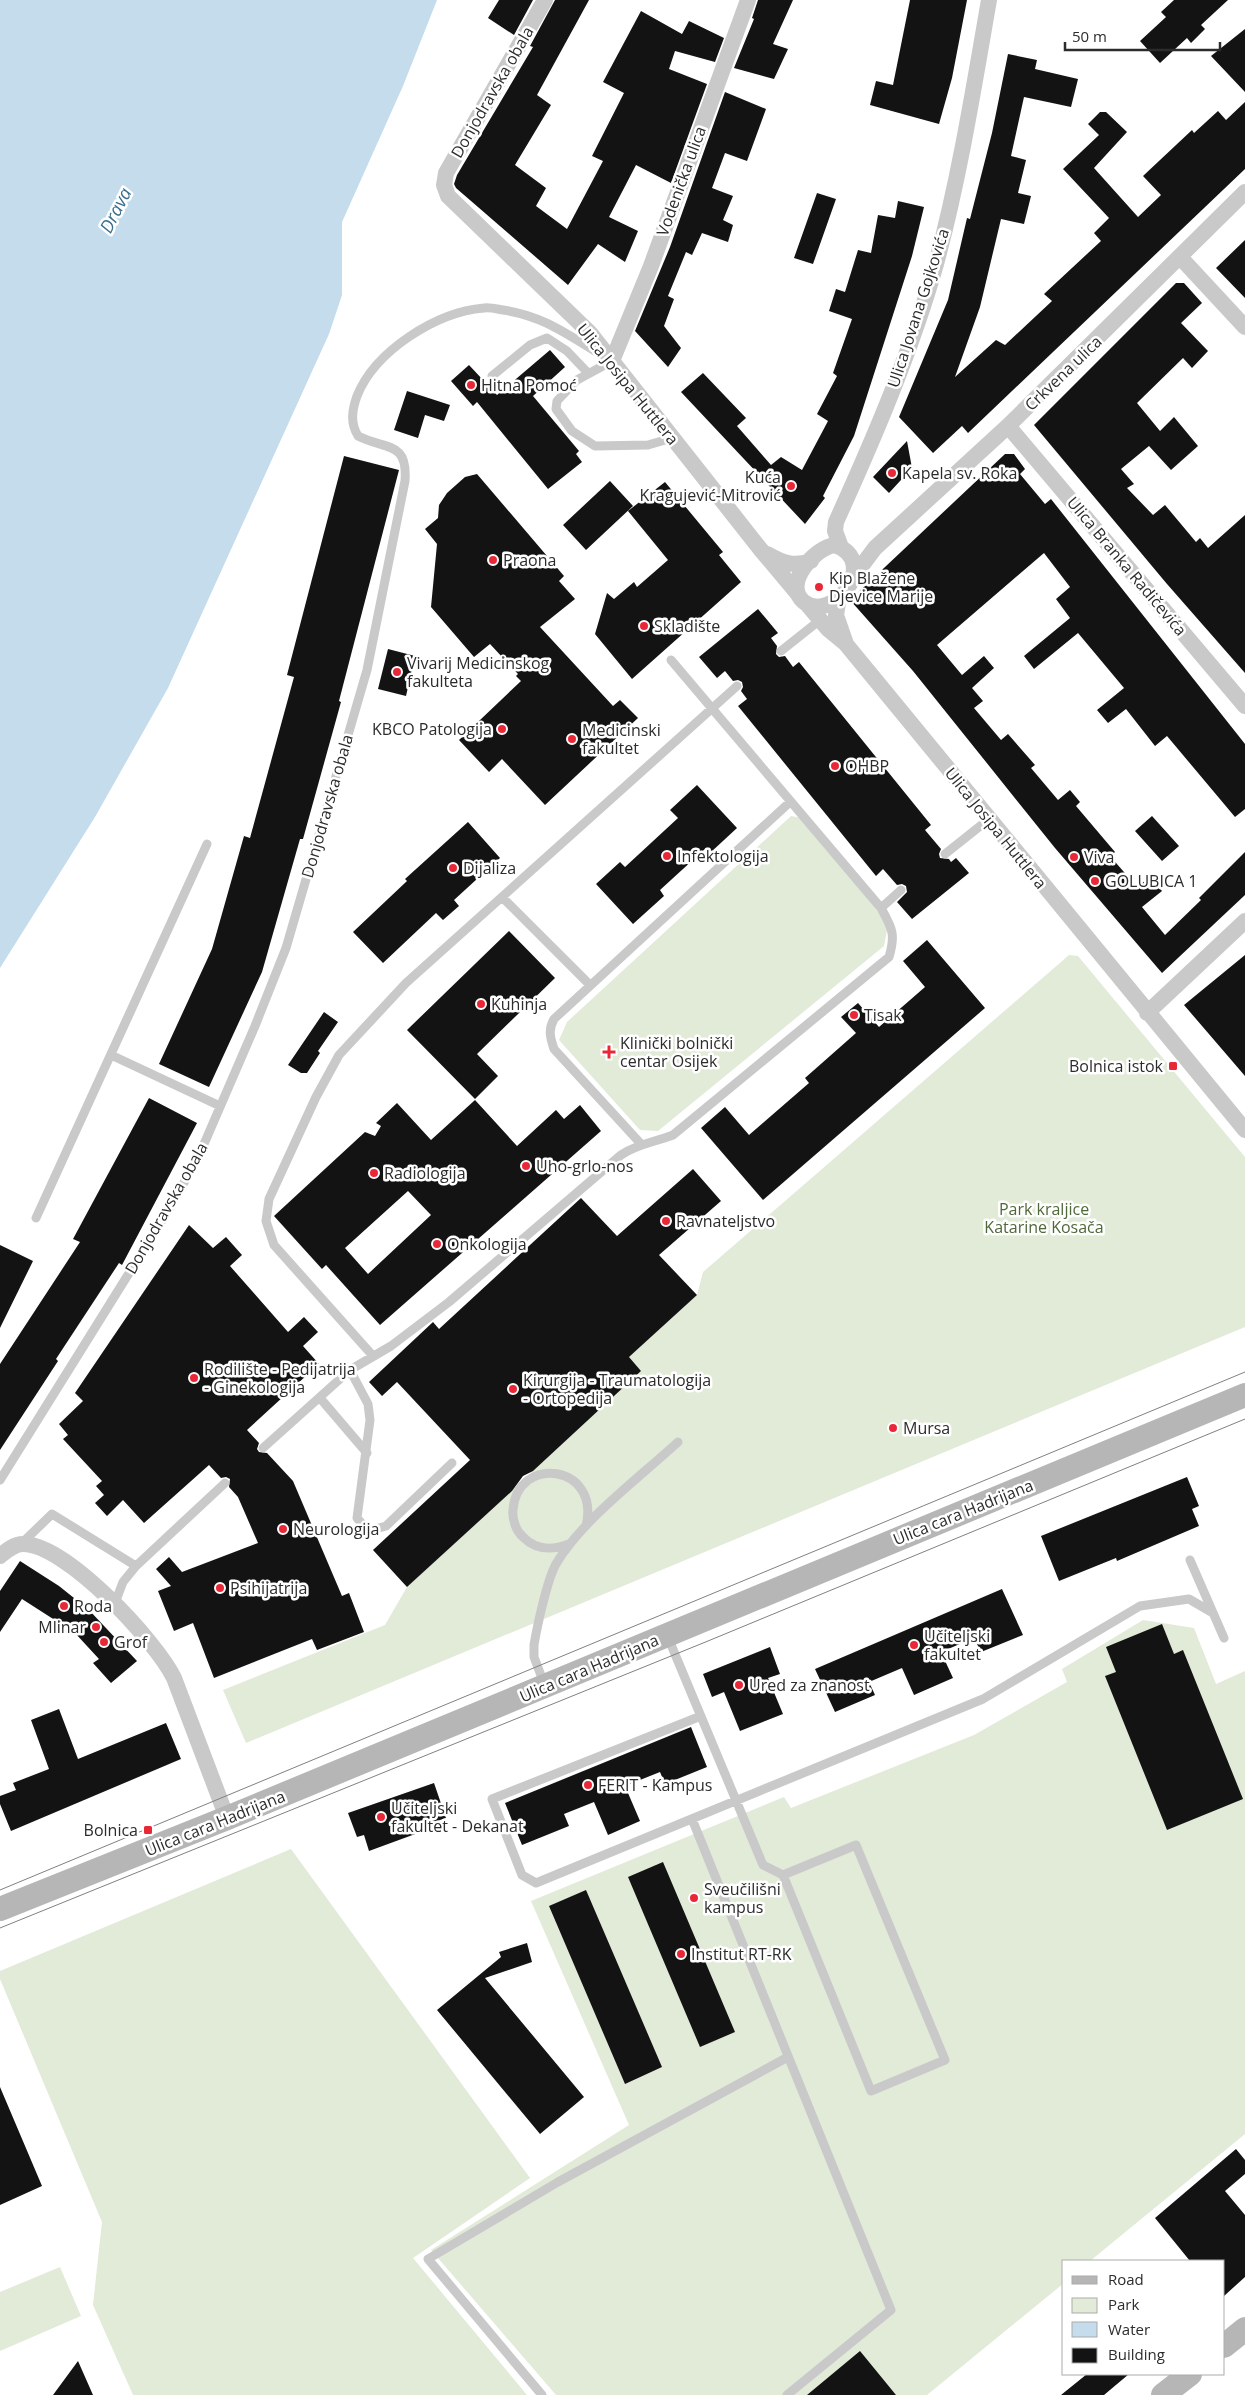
<svg xmlns="http://www.w3.org/2000/svg" width="1245" height="2395" font-family="'Open Sans',sans-serif">
  <style>
    .green { fill: #e2ead8 }
    .water { fill: #c4dceb }
    .building { fill: #131313; fill-rule: evenodd }
    .lines { fill: none; stroke-linecap: round; stroke-linejoin: round }
    .service { stroke: #c9c9c9; stroke-width: 9 }
    .minor { stroke: #c9c9c9; stroke-width: 16 }
    .secondary { stroke: #b6b6b6; stroke-width: 24 }
    .tram { stroke: #818181; stroke-width: 1 }
    .poi-dot { fill: #e92737; stroke: #fff; stroke-width: 2 }
    .labels { text-anchor: middle; dominant-baseline: central; stroke-width: 5; stroke-linejoin: round; paint-order: stroke }
    .street-label { font-size: 16px; fill: #2c2c2c; stroke: #fff }
    .poi-label { font-size: 16px; fill: #2c2c2c; stroke: #fff; text-anchor: start }
    .park-label { font-size: 16px; fill: #4f6839; stroke: #fff }
    .water-label { font-size: 18px; font-style: italic; fill: #396e8f; stroke: #fff }
  </style>
  <rect width="100%" height="100%" fill="#fff"/>
  <path class="green" d="M791 816 808 819 888 925 884 946 658 1131 640 1130 559 1040 567 1022Z
    M1069 955 1078 956 1245 1157V1327L246 1743 223 1690 385 1625 407 1587 641 1371 629 1357 697 1295 703 1272Z
    M1143 1620 1194 1628 1216 1684 1245 1671V2134L1090 2261H1064V2283L927 2395H556L431 2250 629 2125 531 1901 784 1797 791 1808 974 1735 1067 1682 1062 1669Z
    M291 1849 530 2178 413 2258 527 2395H133L93 2305 102 2222 0 1979V1971Z
    M60 2267 81 2316 0 2351V2292Z"/>
  <path class="water" d="M0 0H437L403 86 342 222V295L329 334 168 688 95 817 0 968Z"/>
  <path class="building" d="M499 0H533L514 35 488 18Z
    M555 0H589L537 95 551 105 515 165 546 188 536 206 567 229 603 161 592 156 624 93 603 82 641 11 682 34 689 21 724 38 715 62 675 51 669 69 707 84 671 183 636 165 609 217 638 231 625 262 598 244 568 285 456 188 454 184 457 175 533 47 530 46Z
    M758 0H793L773 44 788 49 774 79 734 68 754 19 752 18Z
    M910 0H967L952 78 939 124 870 105 876 81 893 85Z
    M1174 0H1228L1201 25 1205 29 1191 43 1187 38 1160 63 1140 41 1166 17 1161 12Z
    M1245 29V92L1211 56Z
    M1008 54 1037 60 1035 69 1078 79 1071 107 1024 97 1011 156 1026 160 1018 193 1031 196 1024 224 1001 219 980 307 955 377 996 340 1005 345 1052 301 1044 294 1101 241 1094 233 1109 218 1063 169 1099 135 1088 124 1100 112H1106L1127 132 1094 168 1138 217 1161 195 1143 176 1192 130 1194 133 1218 111 1226 120 1245 102V169L968 433 962 426 933 453 899 417 948 300 967 218 970 219 992 133Z
    M725 92 766 109 747 161 725 153 712 188 733 196 723 220 733 225 728 242 702 233 692 255 686 252 668 296 674 299 664 326 681 348 668 367 635 331 670 247Z
    M817 193 836 199 813 264 794 258Z
    M898 201 924 207 912 256 854 436 823 496 825 498 805 524 681 392 703 373 746 418 737 426 771 465 781 457 802 470 828 421 817 414 837 376 833 373 852 319 829 311 836 289 845 292 858 250 871 253 878 215 895 218Z
    M1245 240V298L1216 268Z
    M1176 283H1184L1202 303 1181 323 1208 351 1192 368 1183 358 1137 403 1160 431 1174 417 1198 446 1171 470 1149 446 1121 469 1134 484 1127 488 1153 515 1165 505 1196 542 1200 538 1208 548 1245 515V673L1167 584 1034 425Z
    M550 350 565 367 533 396 579 451 576 454 582 462 548 489 477 402 473 406 451 381 469 365 497 395Z
    M407 391 450 405 444 421 425 415 418 438 394 430Z
    M907 441 912 468 889 493 873 477Z
    M1005 454H1014L1025 469 1020 474 1045 504 1051 499 1245 744V809L1235 817 1167 736 1155 746 1126 709 1108 723 1097 710 1124 688 1078 633 1034 669 1024 656 1070 618 1056 599 1070 587 1044 553 937 645 962 675 984 656 994 668 972 688 983 701 974 708 1001 740 1008 734 1035 765 1031 768 1058 800 1070 790 1080 802 1076 806 1115 852 1110 856 1137 887 1150 877 1162 891 1142 907 1165 935 1201 900 1199 898 1245 852V895L1162 973 1055 848 913 671 850 600Z
    M344 456 399 470 339 701 341 702 303 839H300L262 972 209 1087 159 1064 212 949 244 836 250 838 294 677 287 675Z
    M477 474 564 576 559 581 575 599 540 627 613 706 620 700 638 718 545 805 502 759 489 772 459 740 521 681 516 676 518 674 490 644 474 657 431 607 437 544 425 529 438 518 439 505 447 493 465 477Z
    M610 481 633 506 586 550 563 525Z
    M665 482 723 552 719 555 741 582 632 679 595 634 607 593 614 599 634 582 637 587 668 560 628 511Z
    M758 609 778 633 771 638 777 646 776 654 779 657 785 656 793 667 799 662 931 825 925 830 941 849 939 854 940 858 949 859 951 862 956 858 969 873 912 919 897 902 907 892 906 886 902 884 897 885 883 869 876 876 738 706 747 699 741 691 743 687 742 682 738 680 733 681 725 671 717 678 699 657Z
    M388 649 415 656 406 696 378 689Z
    M697 785 737 828 710 853 706 848 660 890 664 896 633 924 596 884 620 862 625 867 678 818 670 810Z
    M1152 816 1179 846 1162 861 1135 831Z
    M468 822 500 858 454 900 459 906 443 920 436 913 383 963 353 932 407 881 405 879Z
    M509 931 555 978 477 1054 498 1076 475 1099 407 1030Z
    M927 940 985 1008 763 1200 701 1128 725 1107 749 1135 809 1083 805 1078 856 1033 841 1017 858 1003 879 1027 925 987 903 961Z
    M1245 955V1076L1184 1005Z
    M324 1012 338 1022 318 1051 320 1053 307 1073H301L288 1065Z
    M149 1098 197 1123 122 1265 119 1263 56 1359 58 1361 0 1450V1364L80 1242 73 1239Z
    M475 1100 517 1146 556 1110 564 1119 580 1105 601 1131 380 1325 326 1265 322 1269 274 1216 365 1132 375 1136 381 1126 376 1123 397 1103 431 1140ZM408 1191 431 1215 368 1274 345 1248Z
    M693 1169 721 1201 659 1255 697 1295 629 1357 641 1371 533 1471 523 1476 512 1491 407 1587 373 1550 470 1460 397 1382 382 1396 369 1382 433 1322 439 1329 581 1198 617 1236Z
    M189 1225 213 1248 226 1237 242 1255 230 1266 288 1332 304 1317 318 1332 303 1346 319 1364 247 1430 259 1443 257 1449 259 1452 267 1453 293 1481 342 1596 349 1593 364 1632 317 1650 312 1639 214 1678 193 1623 174 1631 158 1591 171 1586 156 1569 169 1557 182 1572 258 1543 238 1497 229 1487 230 1479 226 1477 221 1478 209 1465 144 1523 123 1500 107 1516 95 1503 104 1495 96 1486 102 1481 63 1439 68 1435 59 1424 83 1401 75 1393Z
    M0 1245 33 1261 0 1328Z
    M1187 1477 1199 1506 1192 1509 1199 1526 1117 1561 1116 1558 1059 1581 1041 1536Z
    M20 1561 59 1586 89 1610 137 1661 111 1683 93 1663 99 1659 75 1633 22 1599 0 1632V1591Z
    M1002 1589 1023 1635 981 1652 974 1638 941 1652 953 1678 914 1695 902 1668 869 1682 875 1695 835 1712 815 1669Z
    M1162 1624 1174 1654 1183 1650 1243 1799 1167 1830 1105 1676 1116 1672 1106 1647Z
    M770 1647 780 1674 768 1678 783 1714 740 1731 724 1692 712 1697 703 1674Z
    M59 1709 78 1759 166 1723 181 1759 11 1831 0 1804V1796L16 1790 13 1783 49 1769 31 1720Z
    M691 1727 707 1767 665 1784 660 1772 625 1786 640 1821 608 1835 594 1802 564 1814 569 1826 522 1845 505 1803Z
    M434 1783 446 1818 416 1828 418 1833 369 1851 364 1835 357 1837 348 1813Z
    M663 1862 735 2032 700 2047 628 1877Z
    M586 1890 662 2067 625 2084 549 1906Z
    M527 1943 532 1962 485 1978 584 2097 540 2134 437 2010 501 1957 499 1952Z
    M0 2087 42 2186 0 2205Z
    M1236 2149 1245 2160V2174L1225 2191 1245 2215V2277L1224 2296V2261H1190L1155 2218Z
    M860 2351 896 2395H807Z
    M78 2361 93 2395H53Z
    M1087 2374H1129L1104 2395H1061Z"/>
  <g class="lines">
    <path class="service" d="M612 361 577 380 557 401 556 409 572 431 595 446 648 445 672 438
      M492 376 530 345 547 338 567 351 588 373
      M781 651 820 620
      M945 854 989 819
      M502 897 590 985
      M881 908 901 890
      M111 1055 220 1106
      M641 1144 554 1049C550 1037 548 1030 554 1019L790 802
      M36 1218 207 844
      M373 1356 274 1245 266 1221 269 1199 316 1097 339 1055 406 983 737 686
      M350 1370 368 1404 370 1420 357 1518 363 1525 372 1530 386 1526 452 1463
      M320 1398 367 1453
      M263 1448 350 1370 391 1346 449 1302 621 1155C637 1144 655 1142 673 1135L889 957C896 934 892 928 881 908L671 660
      M0 1480 174 1201 201 1151 255 1026 286 948 367 670 405 481C408 440 385 450 358 436 350 423 352 410 357 396 375 351 436 312 484 308 490 307 497 309 503 310 544 316 568 335 603 356
      M21 1544 52 1514 136 1566
      M569 1544C553 1550 537 1551 523 1537 516 1531 512 1519 513 1510 517 1454 601 1464 586 1526
      M1190 1560 1224 1638
      M115 1603 123 1582 136 1566 225 1483
      M667 1635 763 1865 783 1875 871 2091 945 2060 856 1845 783 1875
      M545 1686 534 1657V1645C537 1627 547 1580 556 1564 581 1521 640 1477 678 1442
      M701 1716 492 1799 522 1875 536 1883 983 1699 1140 1606 1189 1599 1213 1613
      M692 1819 891 2310 787 2395
      M542 2395 428 2259 558 2182 788 2057"/>
    <path class="minor" d="M545 0 446 173 444 185 448 196 590 333 761 550 798 594
      M1180 257 1245 327
      M612 361 651 266 748 0
      M1008 426 1245 706
      M835 545C881 562 832 624 804 602 782 584 815 547 835 545Z
      M841 547 835 531 836 522C874 438 911 352 936 264 959 180 974 86 989 0
      M767 554C783 563 793 567 811 561
      M854 576 875 548 1008 426 1245 192
      M839 597 836 615 845 641
      M807 604 828 629 845 643 1245 1130
      M1147 1013 1245 921
      M0 1556C6 1551 14 1544 23 1544 66 1544 156 1641 174 1678L227 1818"/>
    <path class="secondary" d="M0 1909 227 1818 1245 1395
      M1224 2346 1245 2329
      M1163 2395 1190 2374"/>
    <path class="tram" d="M0 1890 1245 1372
      M0 1928 708 1641 1245 1419"/>
  </g>
  <g class="poi-dot">
    <circle cx="471" cy="385" r="5"/>
    <circle cx="892" cy="473" r="5"/>
    <circle cx="791" cy="486" r="5"/>
    <circle cx="493" cy="560" r="5"/>
    <circle cx="819" cy="587" r="5"/>
    <circle cx="644" cy="626" r="5"/>
    <circle cx="397" cy="672" r="5"/>
    <circle cx="502" cy="729" r="5"/>
    <circle cx="572" cy="739" r="5"/>
    <circle cx="835" cy="766" r="5"/>
    <circle cx="667" cy="856" r="5"/>
    <circle cx="1074" cy="857" r="5"/>
    <circle cx="453" cy="868" r="5"/>
    <circle cx="1095" cy="881" r="5"/>
    <circle cx="481" cy="1004" r="5"/>
    <circle cx="854" cy="1015" r="5"/>
    <path d="M606.5 1044.5h5v5h5v5h-5v5h-5v-5h-5v-5h5z"/>
    <rect x="1168" y="1061" width="10" height="10" rx="2.5"/>
    <circle cx="526" cy="1166" r="5"/>
    <circle cx="374" cy="1173" r="5"/>
    <circle cx="666" cy="1221" r="5"/>
    <circle cx="437" cy="1244" r="5"/>
    <circle cx="194" cy="1378" r="5"/>
    <circle cx="513" cy="1389" r="5"/>
    <circle cx="893" cy="1428" r="5"/>
    <circle cx="283" cy="1529" r="5"/>
    <circle cx="220" cy="1588" r="5"/>
    <circle cx="64" cy="1606" r="5"/>
    <circle cx="96" cy="1627" r="5"/>
    <circle cx="104" cy="1642" r="5"/>
    <circle cx="914" cy="1645" r="5"/>
    <circle cx="739" cy="1685" r="5"/>
    <circle cx="588" cy="1785" r="5"/>
    <circle cx="381" cy="1817" r="5"/>
    <rect x="143" y="1825" width="10" height="10" rx="2.5"/>
    <circle cx="694" cy="1898" r="5"/>
    <circle cx="681" cy="1954" r="5"/>
  </g>
  <g class="labels">
    <g class="street-label">
      <text transform="translate(492 92) rotate(-60)">Donjodravska obala</text>
      <text transform="translate(681 181) rotate(-70)">Vodenička ulica</text>
      <text transform="translate(918 308) rotate(-72)">Ulica Jovana Gojkovića</text>
      <text transform="translate(1063 373) rotate(-44)">Crkvena ulica</text>
      <text transform="translate(628 384) rotate(51)">Ulica Josipa Huttlera</text>
      <text transform="translate(1127 566) rotate(50)">Ulica Branka Radičevića</text>
      <text transform="translate(327 806) rotate(-74)">Donjodravska obala</text>
      <text transform="translate(996 828) rotate(51)">Ulica Josipa Huttlera</text>
      <text transform="translate(166 1208) rotate(-60)">Donjodravska obala</text>
      <text transform="translate(963 1512) rotate(-22)">Ulica cara Hadrijana</text>
      <text transform="translate(589 1668) rotate(-23)">Ulica cara Hadrijana</text>
      <text transform="translate(215 1823) rotate(-22)">Ulica cara Hadrijana</text>
    </g>
    <g class="poi-label">
      <text x="481" y="385">Hitna Pomoć</text>
      <text x="902" y="473">Kapela sv. Roka</text>
      <text x="781" y="477" text-anchor="end">Kuća<tspan x="781" dy="18">Kragujević-Mitrović</tspan></text>
      <text x="503" y="560">Praona</text>
      <text x="829" y="578">Kip Blažene<tspan x="829" dy="18">Djevice Marije</tspan></text>
      <text x="654" y="626">Skladište</text>
      <text x="407" y="663">Vivarij Medicinskog<tspan x="407" dy="18">fakulteta</tspan></text>
      <text x="492" y="729" text-anchor="end">KBCO Patologija</text>
      <text x="582" y="730">Medicinski<tspan x="582" dy="18">fakultet</tspan></text>
      <text x="845" y="766">OHBP</text>
      <text x="677" y="856">Infektologija</text>
      <text x="1084" y="857">Viva</text>
      <text x="463" y="868">Dijaliza</text>
      <text x="1105" y="881">GOLUBICA 1</text>
      <text x="491" y="1004">Kuhinja</text>
      <text x="864" y="1015">Tisak</text>
      <text x="620" y="1043">Klinički bolnički<tspan x="620" dy="18">centar Osijek</tspan></text>
      <text x="1163" y="1066" text-anchor="end">Bolnica istok</text>
      <text x="536" y="1166">Uho-grlo-nos</text>
      <text x="384" y="1173">Radiologija</text>
      <text x="676" y="1221">Ravnateljstvo</text>
      <text x="447" y="1244">Onkologija</text>
      <text x="204" y="1369">Rodilište - Pedijatrija<tspan x="204" dy="18">- Ginekologija</tspan></text>
      <text x="523" y="1380">Kirurgija - Traumatologija<tspan x="523" dy="18">- Ortopedija</tspan></text>
      <text x="903" y="1428">Mursa</text>
      <text x="293" y="1529">Neurologija</text>
      <text x="230" y="1588">Psihijatrija</text>
      <text x="74" y="1606">Roda</text>
      <text x="86" y="1627" text-anchor="end">Mlinar</text>
      <text x="924" y="1636">Učiteljski<tspan x="924" dy="18">fakultet</tspan></text>
      <text x="114" y="1642">Grof</text>
      <text x="749" y="1685">Ured za znanost</text>
      <text x="598" y="1785">FERIT - Kampus</text>
      <text x="391" y="1808">Učiteljski<tspan x="391" dy="18">fakultet - Dekanat</tspan></text>
      <text x="138" y="1830" text-anchor="end">Bolnica</text>
      <text x="704" y="1889">Sveučilišni<tspan x="704" dy="18">kampus</tspan></text>
      <text x="691" y="1954">Institut RT-RK</text>
    </g>
    <g class="park-label">
      <text x="1044" y="1209">Park kraljice<tspan x="1044" dy="18">Katarine Kosača</tspan></text>
    </g>
    <g class="water-label">
      <text transform="translate(115 210) rotate(-63)">Drava</text>
    </g>
  </g>
  <rect x="1062" y="2260" width="162" height="115" fill="#ffffff" stroke="#ababab"/>
  <rect x="1072" y="2276" width="25" height="8" fill="#b6b6b6" stroke="#ababab"/>
  <text x="1108" y="2285" font-size="15" fill="#2c2c2c">Road</text>
  <rect x="1072" y="2298" width="25" height="15" fill="#e2ead8" stroke="#ababab"/>
  <text x="1108" y="2310" font-size="15" fill="#2c2c2c">Park</text>
  <rect x="1072" y="2322" width="25" height="15" fill="#c4dceb" stroke="#ababab"/>
  <text x="1108" y="2335" font-size="15" fill="#2c2c2c">Water</text>
  <rect x="1072" y="2348" width="25" height="15" fill="#131313" stroke="#ababab"/>
  <text x="1108" y="2360" font-size="15" fill="#2c2c2c">Building</text>
  <path d="M1065 42v8h155v-8" fill="none" stroke="#2c2c2c" stroke-width="2.5"/>
  <text x="1072" y="42" font-size="15" fill="#2c2c2c" stroke="#ffffff" stroke-width="4" paint-order="stroke">50 m</text>
</svg>
